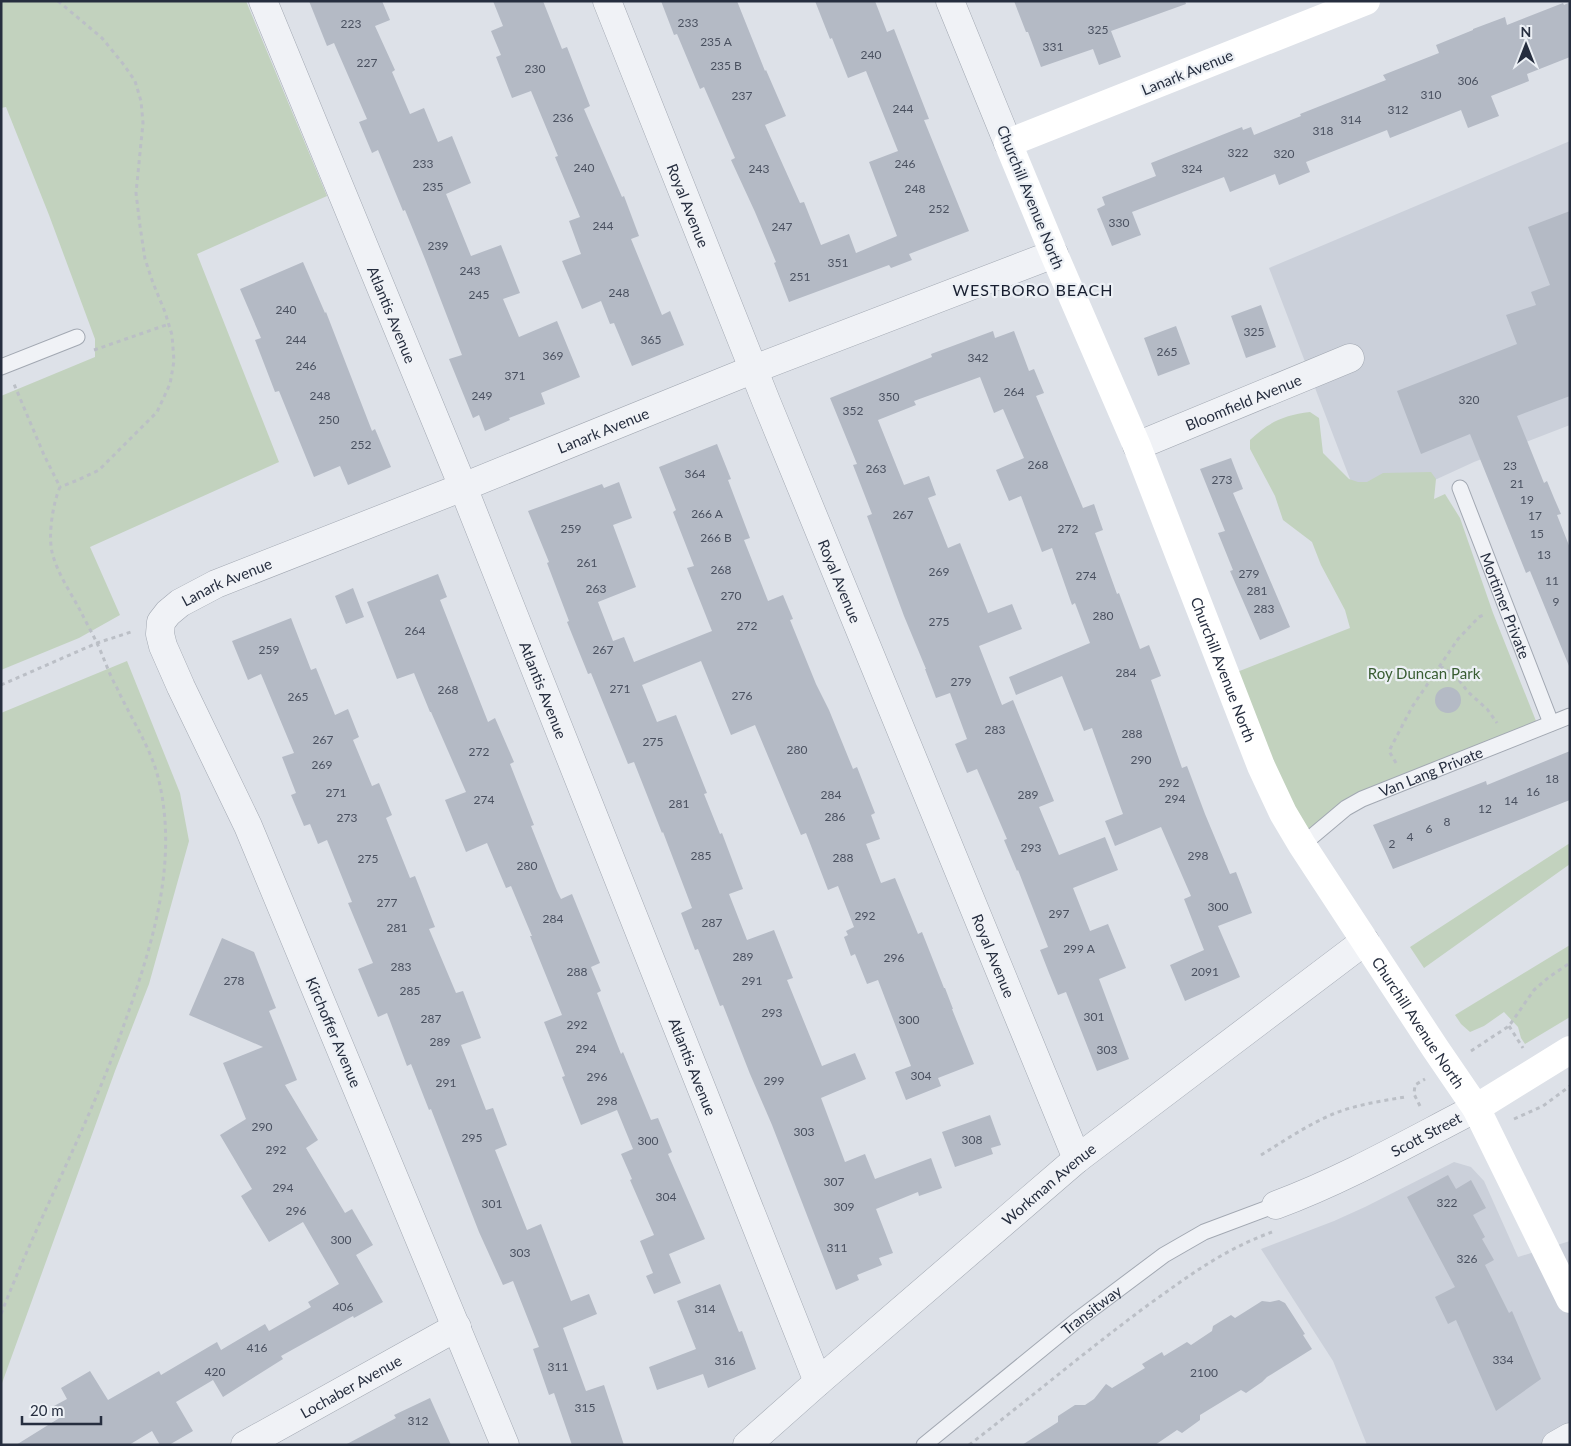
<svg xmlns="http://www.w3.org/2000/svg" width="1571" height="1446" font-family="Lato,sans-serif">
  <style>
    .built { fill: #cbd0da }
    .green { fill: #c2d2be }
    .building { fill: #b4bac5 }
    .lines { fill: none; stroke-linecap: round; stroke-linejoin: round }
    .lane-casing { stroke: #a2a8b2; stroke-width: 17 }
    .street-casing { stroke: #a2a8b2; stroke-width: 29 }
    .path { stroke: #bbbfc6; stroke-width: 3; stroke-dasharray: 4 4; stroke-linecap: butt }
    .lane { stroke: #f0f2f6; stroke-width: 15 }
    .street { stroke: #f0f2f6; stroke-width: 28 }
    .secondary { stroke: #fff; stroke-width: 28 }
    .labels { text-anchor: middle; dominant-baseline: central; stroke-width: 4.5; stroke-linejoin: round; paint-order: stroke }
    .number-label { font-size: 12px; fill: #4a5160 }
    .street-label { font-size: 15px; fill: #262e3f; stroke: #ecf0f5 }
    .park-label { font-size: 15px; fill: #385c32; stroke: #ecf0f5 }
    .neighbourhood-label { font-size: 16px; letter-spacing: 1px; fill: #181f30; stroke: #ecf0f5 }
  </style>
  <rect width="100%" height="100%" fill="#dde1e8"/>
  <path class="built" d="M1570 141V425L1474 462 1363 513 1269 268Z
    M1454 1162 1471 1167 1484 1181 1518 1257 1570 1241V1445H1367L1333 1361 1261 1249 1334 1221 1365 1207Z"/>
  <path class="green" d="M1 1H246L327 196 197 254 279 462 90 547 120 615 79 638 1 670V396L95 357V339L49 215 6 107 1 108Z
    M1310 412 1319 418 1323 453 1349 479 1358 482H1367L1383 473 1431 472 1436 479 1434 499 1445 494 1460 518 1493 613 1536 721 1350 798 1309 832 1283 786 1237 672 1350 628 1345 610 1321 565 1312 542 1283 520 1275 496 1250 449V440C1269 422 1284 415 1310 412Z
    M127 661 180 793 189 841 149 984 115 1071 1 1386V713Z
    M1570 843V864L1424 968 1410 947Z
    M1570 945V1017L1525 1044 1521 1038 1518 1027 1504 1012 1484 1026 1470 1032 1461 1024 1455 1015Z"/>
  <path class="building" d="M309 1H382L390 20 375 26 395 70 392 72 410 114 424 108 438 142 452 136 471 183 446 194 471 256 501 245 520 293 503 299 519 337 557 321 580 377 541 393 545 404 509 418 510 420 485 431 479 415 473 418 449 359 462 355 425 259 405 210 403 211 378 150 372 153 359 122 367 119 334 43 327 46Z
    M493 1H543L562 49 567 47 590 106 584 109 622 197 624 196 639 236 631 239 662 315 670 311 684 345 632 366 614 323 610 324 601 301 582 309 562 261 581 254 569 221 580 217 555 157 558 156 531 91 512 98 496 57 501 55 491 31 503 26Z
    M661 1H737L765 71 766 70 786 116 765 125 800 203 804 202 821 245 849 234 856 253 897 236 869 162 898 151 866 71 848 78 832 38 830 39 815 1H875L887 32 894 29 929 119 924 120 969 231 909 254 912 260 891 268 889 265 789 302 774 263 776 262 755 212 731 160 735 158 704 87 700 89 677 34 674 35Z
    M1014 1H1185L1186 4 1111 31 1121 57 1099 65 1093 49 1041 67 1028 32H1026Z
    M1570 2V57L1527 74 1529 81 1491 96 1499 116 1468 128 1461 110 1390 138 1387 130 1306 162 1310 172 1279 185 1275 174 1230 192 1224 177 1132 212 1141 235 1112 246 1097 209 1105 205 1102 197 1156 176 1151 163 1242 127 1243 130 1251 127 1254 135 1301 116 1300 114 1386 80 1383 75 1439 53 1436 45 1473 30V29L1505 17 1507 25 1563 3 1564 5Z
    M1570 211V396L1517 416 1544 483 1547 481 1554 498 1561 514 1557 515 1570 548 1569 666 1530 571 1526 573 1470 434 1421 454 1397 391 1517 344 1506 315 1536 305 1531 292 1550 285 1528 227Z
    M303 262 325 313 326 312 372 431 375 429 391 467 348 485 340 466 314 477 279 391 275 392 255 340 261 338 240 289Z
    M1261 305 1276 347 1246 358 1231 316Z
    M1176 326 1190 364 1158 376 1144 338Z
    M993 331 995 338 1014 331 1029 371 1034 369 1044 393 1036 396 1083 508 1094 504 1103 530 1095 533 1117 594 1119 593 1140 649 1149 645 1161 676 1151 680 1182 768 1187 766 1205 814 1230 874 1236 872 1252 913 1218 926 1240 977 1185 1001 1170 965 1204 950 1184 899 1191 896 1161 827 1115 846 1105 821 1123 814 1092 728 1084 731 1062 676 1016 695 1009 677 1090 643 1075 603 1072 605 1052 548 1042 552 1021 496 1009 501 996 470 1024 458 1003 409 994 413 980 377 914 401 916 405 878 420 904 485 929 476 936 495 928 498 948 548 960 543 988 613 1012 604 1022 629 979 646 1002 705 1013 700 1054 801 1039 807 1059 855 1105 837 1118 870 1073 888 1090 931 1108 924 1126 968 1099 979 1129 1059 1097 1071 1066 992 1058 995 1049 973 1040 950 1048 947 1018 870 1017 871 1004 840 1007 839 977 769 967 773 955 744 967 739 950 693 936 698 925 669H926L904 616 867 516 872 514 853 465 857 464 830 398 932 357 931 354Z
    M717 444 731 479 728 480 750 538 744 540 768 601 783 595 793 619 790 620 816 684 829 710 853 769 857 767 875 813 871 815 880 839 866 844 881 883 895 878 918 934 922 932 944 988H945L953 1009H952L974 1064 938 1078 941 1086 906 1100 895 1072 911 1066 878 980 867 984 855 954 851 956 844 937 848 935 846 931 854 927 838 886 828 890 806 833 801 835 755 725 731 735 701 661 642 685 657 722 676 715 707 793 704 794 720 834 722 833 743 889 729 894 747 940 774 930 793 978 787 980 822 1066 855 1053 866 1079 821 1098 845 1162 865 1154 875 1179 931 1158 942 1188 919 1196 918 1192 876 1209 893 1253 879 1258 882 1265 857 1275 859 1280 836 1290 772 1125 750 1074 723 1005 720 1006 698 949 695 950 681 913 692 908 663 832 662 833 634 762 628 764 591 673 588 674 567 622 569 621 547 563 549 562 528 511 602 484 604 488 619 482 632 518 613 525 636 587 598 602 613 641 624 637 634 662 712 631 687 568 694 566 673 512 676 510 659 467Z
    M1231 458 1243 489 1233 493 1290 627 1260 640 1230 571 1233 570 1218 533 1225 531 1200 469Z
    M438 574 447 597 440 600 488 722 495 718 514 762 510 764 534 825 531 826 557 891 561 899 572 894 600 963 591 967 601 991 597 993 621 1054 623 1052 651 1120 658 1118 672 1152 668 1154 705 1239 669 1254 681 1283 654 1294 646 1276 653 1273 640 1241 654 1235 630 1180 632 1179 621 1154 633 1149 617 1110 581 1125 562 1077 565 1076 544 1022 562 1015 530 936H532L511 886 506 888 487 843 466 852 445 800 466 792 431 712H430L414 673 397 679 367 602Z
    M353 588 364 617 346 624 335 596Z
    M291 618 311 670 316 668 335 715 348 709 359 737 353 740 372 786 379 783 392 815 386 818 410 878 415 876 435 927 429 929 456 993 463 991 481 1038 461 1045 486 1110 493 1108 507 1145 495 1150 527 1230 541 1224 571 1301 589 1294 597 1314 563 1328 586 1391 604 1385 624 1445H572L554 1393 549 1395 533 1349 539 1347 513 1281 503 1285 479 1232 431 1109 429 1110 411 1064 407 1066 387 1013 378 1017 358 969 373 963 348 903 352 902 327 840 318 844 310 824 304 826 291 795 296 793 282 757 294 753 261 674 248 680 232 641Z
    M1435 700a13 13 0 1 1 26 0a13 13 0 1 1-26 0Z
    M1570 751V800L1393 869 1373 825 1486 781 1487 785Z
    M222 938 254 952 276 1008 269 1011 297 1080 285 1085 318 1140 306 1148 345 1213 352 1209 373 1245 356 1255 383 1302 354 1318 353 1316 281 1356 283 1359 223 1397 213 1380 176 1402 193 1431 169 1445H160L152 1431 129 1445H16L61 1417 54 1406 67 1399 61 1388 90 1371 108 1400 159 1371 161 1375 217 1342 221 1350 265 1324 269 1331 311 1307 308 1302 339 1284 303 1222 269 1242 241 1196 252 1189 220 1135 246 1119 223 1063 263 1047 189 1015Z
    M990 1115 1001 1145 991 1148 993 1154 955 1167 942 1132Z
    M1448 1175 1456 1189 1471 1180 1486 1208 1473 1215 1485 1237 1482 1239 1494 1260 1485 1265 1509 1313 1512 1311 1541 1379 1496 1411 1456 1320 1448 1324 1435 1297 1455 1287 1407 1197Z
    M720 1284 739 1332 742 1331 756 1369 708 1388 703 1374 657 1390 649 1367 696 1349 677 1301Z
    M1279 1300 1285 1303 1305 1334 1303 1335 1312 1349 1267 1377 1262 1382 1246 1393 1241 1390 1200 1415V1420L1182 1433 1177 1430 1155 1445H1022L1058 1422V1416L1075 1405H1085L1094 1399 1106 1384 1112 1388 1145 1368 1142 1364 1162 1352 1164 1356 1187 1342 1191 1345 1212 1331 1213 1326 1231 1315 1235 1318 1262 1301 1270 1302Z
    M430 1398 451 1445H345L396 1418 394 1415Z"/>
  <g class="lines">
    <defs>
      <g id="lane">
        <path d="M1 367 77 337"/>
        <path id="s1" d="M1460 488 1551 723"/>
        <path id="s2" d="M1302 845 1346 808 1362 799 1570 716"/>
        <path id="s3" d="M924 1445 1076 1321 1164 1255 1204 1232 1276 1205"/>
      </g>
      <g id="street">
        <path id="s4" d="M263 1 463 487 818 1382"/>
        <path id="s5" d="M607 1 766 401 1077 1159"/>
        <path d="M950 1 1008 143"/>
        <path id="s6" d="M1137 446 1350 358"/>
        <path id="s7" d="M1276 1205C1346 1179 1410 1142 1476 1108"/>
        <path id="s8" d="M245 1445 457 1327"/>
        <path id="s9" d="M505 1445 248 826 181 687 163 646 160 634 161 622 168 613 180 603 216 584 463 487 754 369 1054 254"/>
        <path id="s10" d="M747 1445 818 1382 1077 1159 1365 941"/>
        <path d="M1556 1445 1570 1437"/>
      </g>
    </defs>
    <use href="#lane" class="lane-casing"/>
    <use href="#street" class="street-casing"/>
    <path class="path" d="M58 1 102 38 124 65 135 81 141 101 143 123 136 193 140 226 145 259 153 283 165 312 172 335 174 361 170 384 157 412 99 470 78 480 60 487
      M94 350 169 324
      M1440 666 1455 675 1468 692 1487 709 1497 723
      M1 685 97 643 134 631
      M1396 763 1389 751 1412 707 1458 639 1479 617 1486 614
      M1509 1026 1523 1048
      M1471 1051 1509 1026 1534 990 1549 977 1570 963
      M1420 1106 1414 1094 1415 1085 1425 1079
      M1514 1119 1543 1106 1570 1086
      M1261 1155C1284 1141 1307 1125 1333 1114 1355 1105 1381 1101 1405 1097
      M1 1314C32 1234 72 1157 104 1078 112 1059 119 1039 126 1019 153 943 178 862 159 781 151 747 131 719 117 688 109 674 104 658 97 643 92 633 86 622 81 612 71 593 57 573 52 552 48 534 53 503 60 487L44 455 14 384
      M969 1445C1029 1399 1087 1350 1148 1305 1190 1275 1223 1250 1272 1232"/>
    <use href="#lane" class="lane"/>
    <use href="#street" class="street"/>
    <g class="secondary">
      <path id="s11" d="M1366 1 1008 143 1054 254 1137 446 1261 766 1283 813 1302 845 1435 1048 1476 1108 1570 1299"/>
      <path d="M1476 1108 1570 1050"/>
    </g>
  </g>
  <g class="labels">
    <g class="number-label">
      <text x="688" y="22">233</text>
      <text x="351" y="23">223</text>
      <text x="1098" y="29">325</text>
      <text x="716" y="41">235 A</text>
      <text x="1053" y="46">331</text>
      <text x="871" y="54">240</text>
      <text x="367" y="62">227</text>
      <text x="726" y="65">235 B</text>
      <text x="535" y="68">230</text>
      <text x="1468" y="80">306</text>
      <text x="1431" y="94">310</text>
      <text x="742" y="95">237</text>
      <text x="903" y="108">244</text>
      <text x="1398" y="109">312</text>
      <text x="563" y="117">236</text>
      <text x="1351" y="119">314</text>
      <text x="1323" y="130">318</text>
      <text x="1238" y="152">322</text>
      <text x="1284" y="153">320</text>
      <text x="423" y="163">233</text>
      <text x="905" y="163">246</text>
      <text x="584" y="167">240</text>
      <text x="759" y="168">243</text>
      <text x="1192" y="168">324</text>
      <text x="433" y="186">235</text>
      <text x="915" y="188">248</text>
      <text x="939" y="208">252</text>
      <text x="1119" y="222">330</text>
      <text x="603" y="225">244</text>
      <text x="782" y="226">247</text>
      <text x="438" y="245">239</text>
      <text x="838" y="262">351</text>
      <text x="470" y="270">243</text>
      <text x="800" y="276">251</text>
      <text x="619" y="292">248</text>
      <text x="479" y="294">245</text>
      <text x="286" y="309">240</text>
      <text x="1254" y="331">325</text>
      <text x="296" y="339">244</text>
      <text x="651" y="339">365</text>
      <text x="1167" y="351">265</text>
      <text x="553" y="355">369</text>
      <text x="978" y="357">342</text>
      <text x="306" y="365">246</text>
      <text x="515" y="375">371</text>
      <text x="1014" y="391">264</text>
      <text x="320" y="395">248</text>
      <text x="482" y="395">249</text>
      <text x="889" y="396">350</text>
      <text x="1469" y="399">320</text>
      <text x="853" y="410">352</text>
      <text x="329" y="419">250</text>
      <text x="361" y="444">252</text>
      <text x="1038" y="464">268</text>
      <text x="1510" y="465">23</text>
      <text x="876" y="468">263</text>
      <text x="695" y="473">364</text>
      <text x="1222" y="479">273</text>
      <text x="1517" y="483">21</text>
      <text x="1527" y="499">19</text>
      <text x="707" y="513">266 A</text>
      <text x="903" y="514">267</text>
      <text x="1535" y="515">17</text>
      <text x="571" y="528">259</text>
      <text x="1068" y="528">272</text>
      <text x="1537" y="533">15</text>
      <text x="716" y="537">266 B</text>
      <text x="1544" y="554">13</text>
      <text x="587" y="562">261</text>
      <text x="721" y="569">268</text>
      <text x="939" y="571">269</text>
      <text x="1249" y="573">279</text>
      <text x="1086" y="575">274</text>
      <text x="1552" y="580">11</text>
      <text x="596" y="588">263</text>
      <text x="1257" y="590">281</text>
      <text x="731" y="595">270</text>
      <text x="1556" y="601">9</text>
      <text x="1264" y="608">283</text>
      <text x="1103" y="615">280</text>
      <text x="939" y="621">275</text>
      <text x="747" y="625">272</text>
      <text x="415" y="630">264</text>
      <text x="269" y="649">259</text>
      <text x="603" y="649">267</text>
      <text x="1126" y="672">284</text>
      <text x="961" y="681">279</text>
      <text x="620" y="688">271</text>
      <text x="448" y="689">268</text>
      <text x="742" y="695">276</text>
      <text x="298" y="696">265</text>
      <text x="995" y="729">283</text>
      <text x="1132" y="733">288</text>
      <text x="323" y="739">267</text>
      <text x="653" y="741">275</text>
      <text x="797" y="749">280</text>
      <text x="479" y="751">272</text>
      <text x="1141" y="759">290</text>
      <text x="322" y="764">269</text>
      <text x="1552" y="778">18</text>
      <text x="1169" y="782">292</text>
      <text x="1533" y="791">16</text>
      <text x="336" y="792">271</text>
      <text x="831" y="794">284</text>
      <text x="1028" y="794">289</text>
      <text x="1175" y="798">294</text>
      <text x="484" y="799">274</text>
      <text x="1511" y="800">14</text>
      <text x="679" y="803">281</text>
      <text x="1485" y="808">12</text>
      <text x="835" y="816">286</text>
      <text x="347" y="817">273</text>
      <text x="1447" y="821">8</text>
      <text x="1429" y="828">6</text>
      <text x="1410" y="836">4</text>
      <text x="1392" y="843">2</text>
      <text x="1031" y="847">293</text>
      <text x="701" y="855">285</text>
      <text x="1198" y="855">298</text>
      <text x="843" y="857">288</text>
      <text x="368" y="858">275</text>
      <text x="527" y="865">280</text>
      <text x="387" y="902">277</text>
      <text x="1218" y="906">300</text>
      <text x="1059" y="913">297</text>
      <text x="865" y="915">292</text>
      <text x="553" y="918">284</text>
      <text x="712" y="922">287</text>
      <text x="397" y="927">281</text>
      <text x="1079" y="948">299 A</text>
      <text x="743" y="956">289</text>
      <text x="894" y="957">296</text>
      <text x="401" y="966">283</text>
      <text x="577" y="971">288</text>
      <text x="1205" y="971">2091</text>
      <text x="234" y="980">278</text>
      <text x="752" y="980">291</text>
      <text x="410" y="990">285</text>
      <text x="772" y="1012">293</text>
      <text x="1094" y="1016">301</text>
      <text x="431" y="1018">287</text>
      <text x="909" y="1019">300</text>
      <text x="577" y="1024">292</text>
      <text x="440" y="1041">289</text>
      <text x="586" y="1048">294</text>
      <text x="1107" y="1049">303</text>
      <text x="921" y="1075">304</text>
      <text x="597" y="1076">296</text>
      <text x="774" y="1080">299</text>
      <text x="446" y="1082">291</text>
      <text x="607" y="1100">298</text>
      <text x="262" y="1126">290</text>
      <text x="804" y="1131">303</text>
      <text x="472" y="1137">295</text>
      <text x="972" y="1139">308</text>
      <text x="648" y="1140">300</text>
      <text x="276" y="1149">292</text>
      <text x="834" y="1181">307</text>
      <text x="283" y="1187">294</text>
      <text x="666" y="1196">304</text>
      <text x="1447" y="1202">322</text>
      <text x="492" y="1203">301</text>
      <text x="844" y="1206">309</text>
      <text x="296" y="1210">296</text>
      <text x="341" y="1239">300</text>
      <text x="837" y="1247">311</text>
      <text x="520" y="1252">303</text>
      <text x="1467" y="1258">326</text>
      <text x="343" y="1306">406</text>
      <text x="705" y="1308">314</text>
      <text x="257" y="1347">416</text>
      <text x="1503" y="1359">334</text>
      <text x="725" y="1360">316</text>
      <text x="558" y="1366">311</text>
      <text x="215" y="1371">420</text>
      <text x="1204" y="1372">2100</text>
      <text x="585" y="1407">315</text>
      <text x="418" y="1420">312</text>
    </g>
    <g class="street-label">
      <text transform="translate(1187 72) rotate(-22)">Lanark Avenue</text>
      <text transform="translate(1031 197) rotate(68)">Churchill Avenue North</text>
      <text stroke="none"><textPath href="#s5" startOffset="220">Royal Avenue</textPath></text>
      <text stroke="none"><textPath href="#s4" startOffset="339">Atlantis Avenue</textPath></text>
      <text stroke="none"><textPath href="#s6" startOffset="115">Bloomfield Avenue</textPath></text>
      <text stroke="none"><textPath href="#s9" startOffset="1378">Lanark Avenue</textPath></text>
      <text stroke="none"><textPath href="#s5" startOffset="625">Royal Avenue</textPath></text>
      <text stroke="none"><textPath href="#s9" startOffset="972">Lanark Avenue</textPath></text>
      <text stroke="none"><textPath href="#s1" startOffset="126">Mortimer Private</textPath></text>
      <text stroke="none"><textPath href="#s11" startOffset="954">Churchill Avenue North</textPath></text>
      <text stroke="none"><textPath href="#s4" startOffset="744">Atlantis Avenue</textPath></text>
      <text stroke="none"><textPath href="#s2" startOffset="150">Van Lang Private</textPath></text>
      <text stroke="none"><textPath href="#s5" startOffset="1030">Royal Avenue</textPath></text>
      <text stroke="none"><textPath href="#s11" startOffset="1359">Churchill Avenue North</textPath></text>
      <text transform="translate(334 1032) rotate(67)">Kirchoffer Avenue</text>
      <text stroke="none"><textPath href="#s4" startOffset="1149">Atlantis Avenue</textPath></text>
      <text stroke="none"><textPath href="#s7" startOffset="166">Scott Street</textPath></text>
      <text stroke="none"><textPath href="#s10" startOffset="399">Workman Avenue</textPath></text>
      <text stroke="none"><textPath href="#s3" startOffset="215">Transitway</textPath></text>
      <text stroke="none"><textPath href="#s8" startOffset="121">Lochaber Avenue</textPath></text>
    </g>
    <g class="park-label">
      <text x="1424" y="673">Roy Duncan Park</text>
    </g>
    <g class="neighbourhood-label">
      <text x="1033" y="289">WESTBORO BEACH</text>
    </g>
  </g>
  <rect width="1571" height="1446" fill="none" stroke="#262e3f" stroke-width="5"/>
  <g transform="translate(1526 45)" stroke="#ecf0f5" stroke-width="4" paint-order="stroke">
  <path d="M0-4L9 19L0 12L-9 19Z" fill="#262e3f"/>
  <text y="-8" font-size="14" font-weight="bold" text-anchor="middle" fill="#262e3f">N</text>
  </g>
  <path d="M22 1416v8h79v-8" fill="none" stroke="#262e3f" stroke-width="2.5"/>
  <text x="30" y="1416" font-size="15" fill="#262e3f" stroke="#ecf0f5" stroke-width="4" paint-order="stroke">20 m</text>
</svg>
